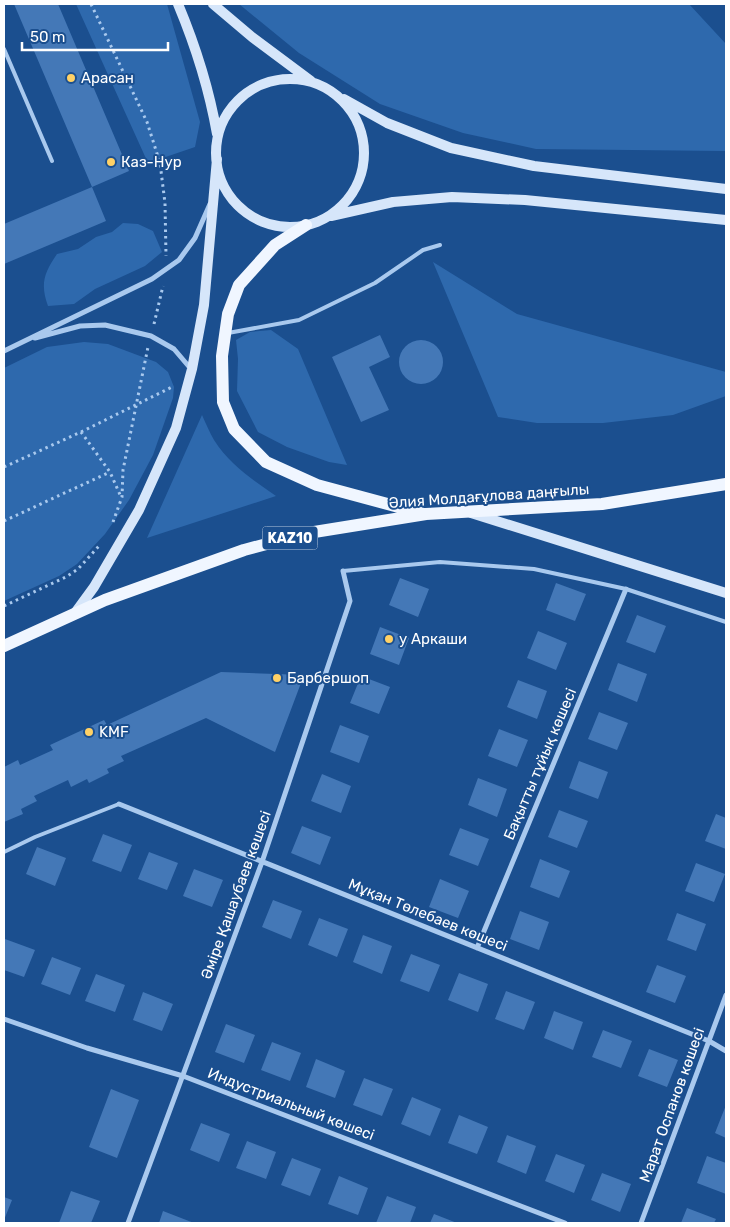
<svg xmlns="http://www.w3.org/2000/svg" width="730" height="1227" font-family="Rubik,sans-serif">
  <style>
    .green { fill: #2e69ad }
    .building { fill: #4478b7 }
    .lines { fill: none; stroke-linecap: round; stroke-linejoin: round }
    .path { stroke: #a9c9ee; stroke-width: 3; stroke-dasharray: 2.5 4; stroke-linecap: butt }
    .service { stroke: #a9c9ee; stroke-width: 4 }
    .minor { stroke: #a9c9ee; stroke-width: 5 }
    .secondary { stroke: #d6e6fa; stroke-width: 10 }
    .primary { stroke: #f0f6ff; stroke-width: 12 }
    .poi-dot { fill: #ffd166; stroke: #1b4f8f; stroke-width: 2 }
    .labels { text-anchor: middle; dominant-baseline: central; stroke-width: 4; stroke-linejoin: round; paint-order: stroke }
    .shield { fill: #1b4f8f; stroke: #bbcadd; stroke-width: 1 }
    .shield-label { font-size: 14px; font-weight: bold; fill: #fff }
    .poi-label { font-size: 15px; fill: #fff; stroke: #1b4f8f; text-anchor: start }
    .street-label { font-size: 15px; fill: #fff; stroke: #1b4f8f }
  </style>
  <rect width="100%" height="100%" fill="#1b4f8f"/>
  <path class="green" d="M76 4H167L200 122 195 147 148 163Z
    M239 4H689L726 44V151L536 149 463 133 380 104 299 53Z
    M123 223 138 224 153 231 162 252 145 266 95 289 74 304 48 306C40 284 44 273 57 254L78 249 96 237 112 232Z
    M433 262 517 314 726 372V396L673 415 603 423H537L498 417Z
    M271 330 298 349 347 465 329 462 287 447 258 432 237 391 238 359 236 340 250 332Z
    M84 342 108 344 156 362 168 372 174 387 173 398 153 455 129 500 105 534 77 564 59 576 4 601V368L47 347Z
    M202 415C206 424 210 433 214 440 230 465 253 480 276 496L147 538Z"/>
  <path class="building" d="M14 4H58L129 171 92 187Z
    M92 187 106 221 4 264V224Z
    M380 335 390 357 369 367 389 410 361 422 332 357Z
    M399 362a22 22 0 1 1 44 0a22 22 0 1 1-44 0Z
    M400 578 429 589 418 617 389 605Z
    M556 583 586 594 575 621 546 610Z
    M637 615 666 626 655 653 626 642Z
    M380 627 409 638 399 665 370 654Z
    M538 631 567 643 556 670 527 658Z
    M618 663 647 674 637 702 608 690Z
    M221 672 304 675 275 752 206 718 121 756 124 761 107 769 109 773 89 783 87 779 71 787 68 780 34 796 37 801 21 809 23 814 4 822V767L18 760 20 765 53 750 50 745 104 720 107 725Z
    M361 676 390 687 379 714 350 703Z
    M518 680 547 691 537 719 507 707Z
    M599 712 628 723 617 750 588 739Z
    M340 725 369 736 359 763 330 752Z
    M499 729 528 740 517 767 488 756Z
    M579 761 608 772 598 799 569 788Z
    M322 774 351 786 341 813 311 801Z
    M478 778 507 789 497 817 468 805Z
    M559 810 588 821 577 848 548 837Z
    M716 814 726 818V849L705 841Z
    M302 826 331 837 320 865 291 853Z
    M460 828 489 839 478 866 449 855Z
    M103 834 132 845 121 872 92 861Z
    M37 847 66 858 55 886 26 874Z
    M149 852 178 863 167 890 138 879Z
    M540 859 570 871 559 898 530 887Z
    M696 863 725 874 714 902 685 891Z
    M194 869 223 880 212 907 183 896Z
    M440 879 469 891 458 918 429 907Z
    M273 900 302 911 291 939 262 927Z
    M520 911 549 922 539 950 510 939Z
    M677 913 706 924 696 951 667 940Z
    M319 918 348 929 337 957 308 945Z
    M363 935 392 946 382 974 353 962Z
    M5 939 35 950 24 977 4 970V943Z
    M411 954 440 965 429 992 400 981Z
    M52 957 81 968 70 995 41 984Z
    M657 965 686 976 675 1003 646 992Z
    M459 973 488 984 478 1012 448 1000Z
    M96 974 125 985 115 1012 85 1001Z
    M506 991 535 1002 524 1030 495 1019Z
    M143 992 173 1004 162 1031 133 1020Z
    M554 1011 583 1022 573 1050 544 1038Z
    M226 1024 255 1035 244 1063 215 1052Z
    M603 1030 632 1041 621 1068 592 1057Z
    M272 1042 301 1053 290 1081 261 1070Z
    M649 1049 678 1060 667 1087 638 1076Z
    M316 1059 345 1071 335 1098 306 1087Z
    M364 1078 393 1089 382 1116 353 1105Z
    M111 1089 139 1100 117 1158 89 1147Z
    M412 1097 441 1109 430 1136 401 1124Z
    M726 1105V1138L715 1133Z
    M459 1115 488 1127 477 1154 448 1143Z
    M201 1123 230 1134 219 1162 190 1150Z
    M507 1135 536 1146 526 1174 497 1162Z
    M247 1141 276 1152 266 1179 236 1168Z
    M556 1154 585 1165 574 1193 545 1181Z
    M707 1156 726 1163V1194L697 1183Z
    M292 1158 321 1169 310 1196 281 1185Z
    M602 1173 631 1184 620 1212 591 1200Z
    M339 1176 368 1188 358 1215 328 1204Z
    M71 1191 100 1201 91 1223H59Z
    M387 1196 416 1207 410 1223H376Z
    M4 1197 12 1200 4 1220Z
    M687 1208 716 1219 714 1223H681Z
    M163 1211 194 1223H159Z
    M434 1214 457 1223H430Z"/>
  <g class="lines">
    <path class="path" d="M91 4 147 122 160 163 165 203 166 256
      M154 324 163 286
      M81 432 172 387
      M4 467 81 432 110 472 121 497
      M4 521 110 472
      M113 522 122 497 123 470 148 347
      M4 606 66 577 78 569 99 546"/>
    <path class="service" d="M4 49 52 161
      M228 333 299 320 375 283 423 250 440 245
      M343 571 440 562 534 569 626 589 726 622
      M4 852 35 837 119 804"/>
    <path class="minor" d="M35 338 80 326 105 325 151 336 174 349 191 369
      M4 351 152 279 179 260 195 238 210 204
      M119 804 709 1041 726 1051
      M477 948 626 589
      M4 1019 87 1048 183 1076 565 1223
      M128 1223 262 862 350 601 343 571
      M641 1223 726 995"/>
    <path class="secondary" d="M178 4C196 47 209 88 217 134
      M213 4 252 37 311 81
      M216 153a74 74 0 1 1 148 0a74 74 0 1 1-148 0Z
      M344 99 387 123 451 148 534 166 726 189
      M331 216 393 202 452 197 525 200 726 220
      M471 513 726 593
      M75 613 94 587 139 510 176 428 192 369 204 305 217 159"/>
    <path class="primary" d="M306 225 275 245 239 285 228 314 222 356 223 402 234 429 266 462 317 485 421 513
      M4 646 105 600 244 550 308 533 426 514 602 504 726 484"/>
  </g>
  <g class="poi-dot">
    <circle cx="71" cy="78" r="5"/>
    <circle cx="111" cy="162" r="5"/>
    <circle cx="389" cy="639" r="5"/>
    <circle cx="277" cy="678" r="5"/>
    <circle cx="89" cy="732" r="5"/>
  </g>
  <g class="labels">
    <rect class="shield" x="262.5" y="526.5" width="55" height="23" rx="4"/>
    <g class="shield-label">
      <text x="290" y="538">KAZ10</text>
    </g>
    <g class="poi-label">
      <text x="81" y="78">Арасан</text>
      <text x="121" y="162">Каз-Нур</text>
      <text x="399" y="639">у Аркаши</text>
      <text x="287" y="678">Барбершоп</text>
      <text x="99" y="732">KMF</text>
    </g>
    <g class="street-label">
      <text transform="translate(489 496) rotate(-4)">Әлия Молдағұлова даңғылы</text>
      <text transform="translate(540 764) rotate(-67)">Бақытты тұйық көшесі</text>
      <text transform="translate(236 895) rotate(-70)">Әміре Қашаубаев көшесі</text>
      <text transform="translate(428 915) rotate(22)">Мұқан Төлебаев көшесі</text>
      <text transform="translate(291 1104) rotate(21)">Индустриальный көшесі</text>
      <text transform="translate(672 1105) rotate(-70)">Марат Оспанов көшесі</text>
    </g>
  </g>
  <rect width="730" height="1227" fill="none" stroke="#ffffff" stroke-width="10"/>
  <path d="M22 42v8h146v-8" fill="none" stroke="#ffffff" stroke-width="2.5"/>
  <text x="30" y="42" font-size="15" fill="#ffffff" stroke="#1b4f8f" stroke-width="4" paint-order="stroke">50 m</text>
</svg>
